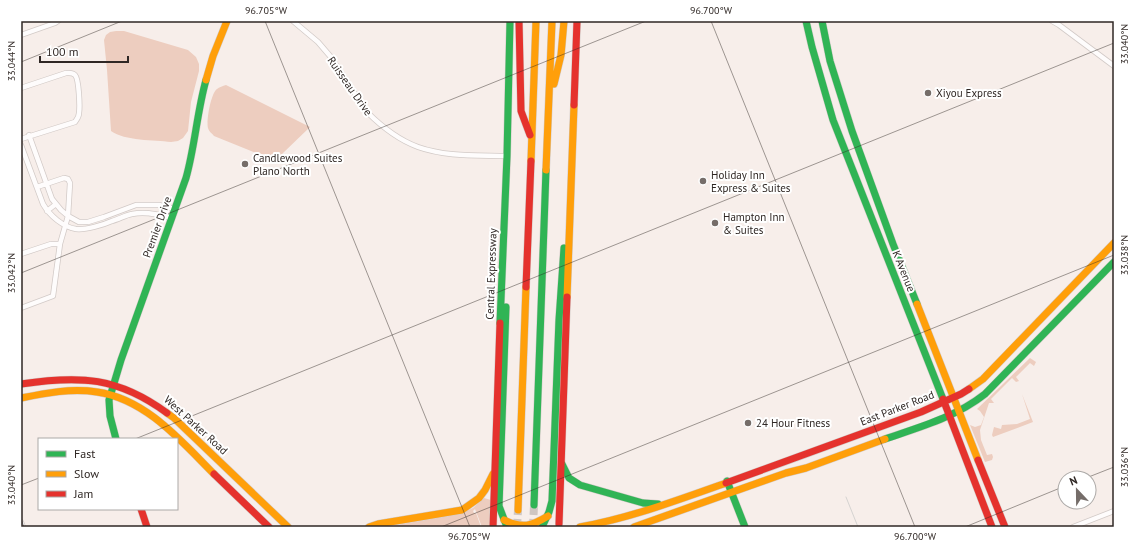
<svg xmlns="http://www.w3.org/2000/svg" width="1135" height="548" font-family="'PT Sans',sans-serif">
  <style>
    .green { fill: #edcdbf }
    .lines { fill: none; stroke-linecap: round; stroke-linejoin: round }
    .highway-tunnel { stroke: #cfc6c2; stroke-width: 8; stroke-dasharray: 8 4; stroke-linecap: butt }
    .street-casing { stroke: #d2cac7; stroke-width: 6 }
    .fast-casing { stroke: #d2cac7; stroke-width: 8 }
    .slow-casing { stroke: #d2cac7; stroke-width: 8 }
    .jam-casing { stroke: #d2cac7; stroke-width: 8 }
    .street { stroke: #fefcfc; stroke-width: 4.5 }
    .fast { stroke: #30b455; stroke-width: 7 }
    .slow { stroke: #ff9f0a; stroke-width: 7 }
    .jam { stroke: #e5322d; stroke-width: 7 }
    .tram { stroke: #d5d3d1; stroke-width: 1 }
    .ticks { fill: none; stroke: #2f2724; stroke-width: 1; stroke-opacity: 0.45 }
    .poi-dot { fill: #756d69; stroke: #fff; stroke-width: 1.5 }
    .labels { text-anchor: middle; dominant-baseline: central; stroke-width: 4; stroke-linejoin: round; paint-order: stroke }
    .street-label { font-size: 11px; fill: #2f2724; stroke: #fff }
    .poi-label { font-size: 11px; fill: #2f2724; stroke: #fff; text-anchor: start }
    .neatline { fill: none; stroke: #2f2724; stroke-width: 1.5 }
    .ticks-label { font-size: 10px; text-anchor: middle; fill: #2f2724 }
  </style>
  <rect width="100%" height="100%" fill="#f7eeea"/>
  <path class="green" d="M116 31H124L188 50 196 57 199 64V71L191 102 188 131 183 138 178 141 171 142C154 140 125 141 111 131L107 70 104 40 106 35 110 32Z
    M226 85 310 127 282 154 275 158 266 157 214 136C212 133 209 132 208 128 206 121 211 93 217 89 219 87 223 86 226 85Z
    M1030 358 1036 362 1034 366 1030 363 1016 377 1019 381 1016 382 1012 378 991 399 994 403H989L980 430 981 440 987 455 992 454 993 457 992 460 985 462 970 425 975 427 981 425 984 417 980 411 977 409Z
    M1022 394 1033 422 993 437 992 435 994 427 1001 429 1002 425 1017 424 1030 419Z
    M484 498 491 500 490 527H482L475 509 473 511 474 513H476L481 527H385L460 514 473 508Z"/>
  <g class="lines">
    <path class="highway-tunnel" d="M517 527 518 510
      M533 527 534 505"/>
    <defs>
      <path id="street" d="M293 21 318 42 330 56 367 112C381 126 399 140 418 147 446 157 478 155 507 156
        M1052 21 1059 25 1114 66
        M21 35 55 23 58 21
        M21 88 66 73C69 73 72 72 75 75 79 79 80 107 79 113 79 117 77 119 75 122L21 139
        M29 135 52 199 61 210 68 216 79 222H88L104 217 136 205H159L174 209
        M21 145 43 204C50 216 63 227 76 229 86 230 103 225 112 221 119 219 126 215 132 214 146 211 158 215 172 218
        M47 211 56 204
        M21 254 51 244H60
        M21 308 53 296 60 244 68 216 70 183 68 179 64 178 37 187
        M21 522 23 527
        M1073 527 1114 511"/>
      <path id="fast" d="M806 21 812 47 833 120 943 399
        M822 21 830 61 852 131 893 244 917 304
        M506 307 499 506 507 527
        M500 323 507 156 510 21
        M116 439 110 416 109 400 121 360 186 178C195 146 197 112 206 80
        M885 439C920 427 956 417 985 394L1114 262
        M562 464 569 478 580 485 643 503 658 504
        M727 481 745 527
        M534 505 546 170
        M542 527 549 512 552 501 559 320 564 248"/>
      <path id="slow" d="M206 80 213 56 227 21
        M554 84 561 55 564 21
        M531 161 536 21
        M546 170 552 21
        M567 297 574 105
        M917 304 978 460
        M969 389 983 379 1114 243
        M21 398C46 393 71 388 97 392 146 399 181 441 214 474
        M167 413 174 418 288 527
        M518 510 526 287
        M504 520C522 529 532 526 548 516
        M369 527 378 524 462 510 479 498 485 490 493 474
        M580 527C630 518 678 500 726 483
        M634 527 786 473 806 468 885 439"/>
      <path id="jam" d="M519 21 521 111 530 135
        M574 105 577 21
        M526 287 531 161
        M21 384C80 375 118 377 167 413
        M943 399 992 527
        M978 460 1005 527
        M214 474 269 527
        M726 483 921 412 961 394 969 389
        M141 509 147 527
        M559 524 567 297
        M493 527 500 323"/>
    </defs>
    <use href="#street" class="street-casing"/>
    <use href="#fast" class="fast-casing"/>
    <use href="#slow" class="slow-casing"/>
    <use href="#jam" class="jam-casing"/>
    <use href="#street" class="street"/>
    <use href="#fast" class="fast"/>
    <use href="#slow" class="slow"/>
    <use href="#jam" class="jam"/>
    <path class="tram" d="M846 497 858 527"/>
  </g>
  <path class="ticks" d="M265 21 470 527M711 21 915 527M21 62 122 21M21 273 646 21M135 439 1114 43M1086 478 1114 467M21 485 39 478M21 519 24 527M441 527 1114 255M965 527 1065 486"/>
  <g class="poi-dot">
    <circle cx="928" cy="93" r="4"/>
    <circle cx="245" cy="164" r="4"/>
    <circle cx="703" cy="181" r="4"/>
    <circle cx="715" cy="223" r="4"/>
    <circle cx="748" cy="423" r="4"/>
  </g>
  <g class="labels">
    <g class="street-label">
      <text transform="translate(350 86) rotate(55)">Ruisseau Drive</text>
      <text transform="translate(157 227) rotate(-70)">Premier Drive</text>
      <text transform="translate(904 271) rotate(68)">K Avenue</text>
      <text transform="translate(491 274) rotate(-88)">Central Expressway</text>
      <text transform="translate(897 408) rotate(-21)">East Parker Road</text>
      <text transform="translate(196 425) rotate(42)">West Parker Road</text>
    </g>
    <g class="poi-label">
      <text x="936" y="93">Xiyou Express</text>
      <text x="253" y="158">Candlewood Suites<tspan x="253" dy="13">Plano North</tspan></text>
      <text x="711" y="175">Holiday Inn<tspan x="711" dy="13">Express &amp; Suites</tspan></text>
      <text x="723" y="217">Hampton Inn<tspan x="723" dy="13">&amp; Suites</tspan></text>
      <text x="756" y="423">24 Hour Fitness</text>
    </g>
  </g>
  <rect width="1135" height="548" fill="none" stroke="#ffffff" stroke-width="44"/>
  <rect x="38" y="438" width="140" height="72" fill="#ffffff" stroke="#aca9a7"/>
  <rect x="46" y="451" width="20" height="6" fill="#30b455" stroke="#aca9a7"/>
  <text x="74" y="458" font-size="12" fill="#2f2724">Fast</text>
  <rect x="46" y="471" width="20" height="6" fill="#ff9f0a" stroke="#aca9a7"/>
  <text x="74" y="478" font-size="12" fill="#2f2724">Slow</text>
  <rect x="46" y="491" width="20" height="6" fill="#e5322d" stroke="#aca9a7"/>
  <text x="74" y="498" font-size="12" fill="#2f2724">Jam</text>
  <g transform="translate(1077 490) rotate(338)"><circle r="19" fill="#ffffff" stroke="#aca9a7"/>
  <path d="M0-3L7 15L0 10L-7 15Z" fill="#756d69"/>
  <text y="-6" font-size="11" font-weight="bold" text-anchor="middle" fill="#2f2724">N</text>
  </g>
  <path d="M40 56v6h88v-6" fill="none" stroke="#2f2724" stroke-width="2"/>
  <text x="46" y="56" font-size="12" fill="#2f2724" stroke="#ffffff" stroke-width="3" paint-order="stroke">100 m</text>
  <rect x="22" y="22" width="1091" height="504" class="neatline"/>
  <g class="ticks-label">
    <text x="266" y="14">96.705°W</text>
    <text x="711" y="14">96.700°W</text>
    <text transform="translate(1124 44) rotate(-90)" y="4">33.040°N</text>
    <text transform="translate(11 61) rotate(-90)" y="4">33.044°N</text>
    <text transform="translate(1124 255) rotate(-90)" y="4">33.038°N</text>
    <text transform="translate(11 273) rotate(-90)" y="4">33.042°N</text>
    <text transform="translate(1124 467) rotate(-90)" y="4">33.036°N</text>
    <text transform="translate(11 485) rotate(-90)" y="4">33.040°N</text>
    <text x="469" y="540">96.705°W</text>
    <text x="915" y="540">96.700°W</text>
  </g>
</svg>
